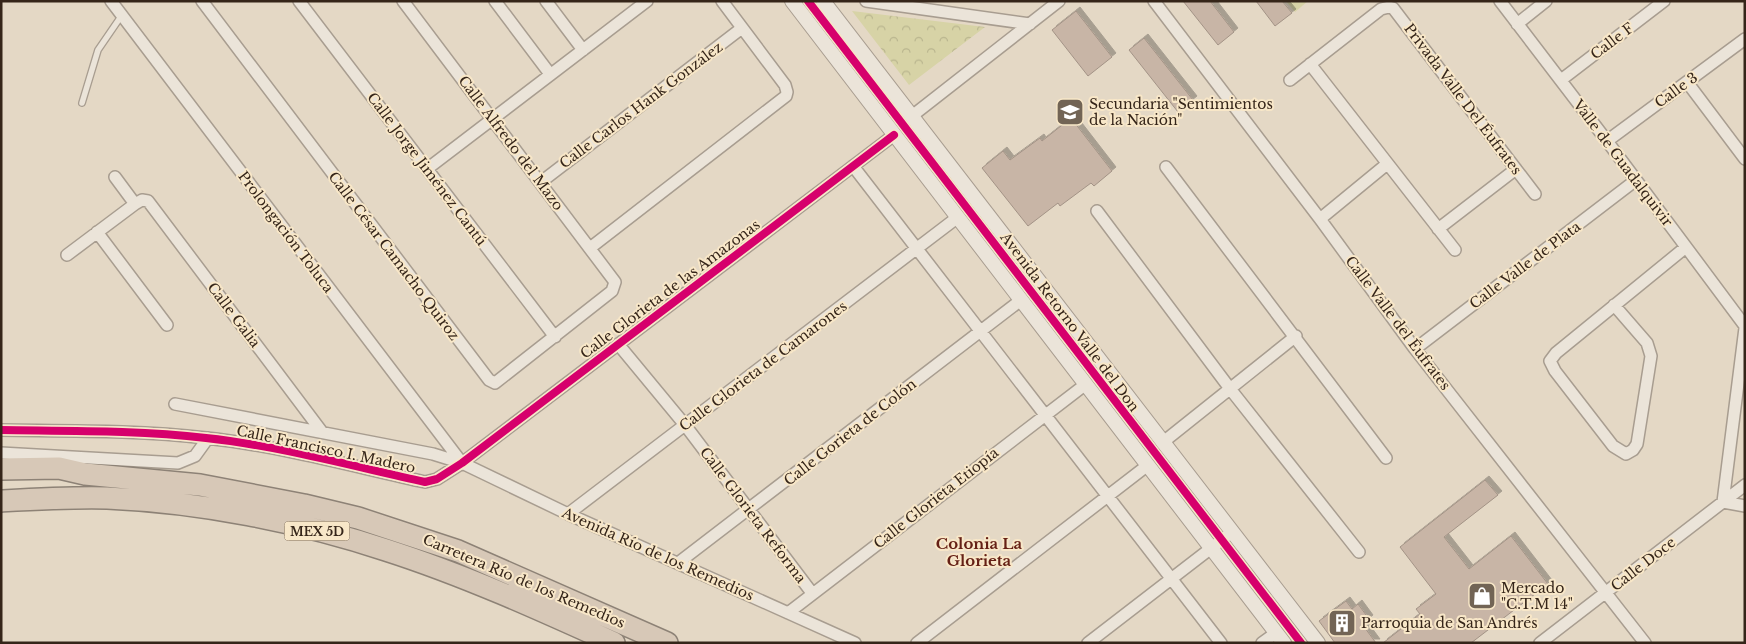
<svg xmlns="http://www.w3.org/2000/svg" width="1746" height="644" font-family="'Libre Baskerville',serif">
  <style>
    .forest { fill: url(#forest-crowns) }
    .garden { fill: #d7d3a6 }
    .building { fill: #c8b5a6; stroke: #a39386; filter: url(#shadow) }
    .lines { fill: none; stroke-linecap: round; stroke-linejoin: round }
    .service-casing { stroke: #a89d90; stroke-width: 8 }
    .minor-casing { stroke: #a89d90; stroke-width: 14 }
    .tertiary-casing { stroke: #a89d90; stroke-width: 16 }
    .motorway-casing { stroke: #8d8276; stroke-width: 24 }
    .service { stroke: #ebe4d9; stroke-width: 5.5 }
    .minor { stroke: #ebe4d9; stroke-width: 11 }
    .tertiary { stroke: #ebe4d9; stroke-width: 14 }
    .motorway { stroke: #d7c8b7; stroke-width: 21 }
    .cycleway-casing { stroke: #f8e7c8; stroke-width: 11 }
    .cycleway { stroke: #d6006c; stroke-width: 8 }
    .labels { text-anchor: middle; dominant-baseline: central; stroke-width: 4; stroke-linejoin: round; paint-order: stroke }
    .shield { fill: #f8e7c8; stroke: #705f4e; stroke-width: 1 }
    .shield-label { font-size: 12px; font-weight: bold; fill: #352519 }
    .street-label { font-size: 14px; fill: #352519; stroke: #f8e7c8 }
    .poi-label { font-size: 14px; fill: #352519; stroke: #f8e7c8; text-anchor: start }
    .neighbourhood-label { font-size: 15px; font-weight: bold; fill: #652015; stroke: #f8e7c8 }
  </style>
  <defs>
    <pattern id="forest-crowns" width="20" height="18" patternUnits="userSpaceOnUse" patternTransform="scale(1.25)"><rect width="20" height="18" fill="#d7d3a6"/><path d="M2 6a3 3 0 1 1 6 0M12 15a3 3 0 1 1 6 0" fill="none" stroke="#b9b58e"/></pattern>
    <filter id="shadow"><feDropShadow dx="4" dy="-4" stdDeviation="0" flood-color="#0004"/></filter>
  </defs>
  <rect width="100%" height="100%" fill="#e4d8c5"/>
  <path class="forest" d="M796 1H815L1307 643H1287Z
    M852 11 985 27 909 85Z"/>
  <path class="garden" d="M1286 1H1308L1295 12Z"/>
  <path class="building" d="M1183 1H1210L1234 32 1218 45Z
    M1256 1H1282L1292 13 1275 26Z
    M1076 11 1112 57 1088 76 1052 30Z
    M1144 38 1193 100 1178 112 1129 50Z
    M1071 118 1112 171 1094 186 1091 183 1060 206 1058 203 1028 226 982 168 1003 151 1010 160 1040 138 1042 141Z
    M1485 480 1498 495 1444 537 1469 569 1511 536 1548 584 1471 643H1383L1420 614 1416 609 1436 594 1400 547Z
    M1346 601 1352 609 1358 604 1369 619 1362 624 1376 643H1335L1319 621Z"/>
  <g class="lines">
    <defs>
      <path id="service" d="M82 103 98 50 122 15"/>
      <path id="minor" d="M111 1 462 463
        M202 1 489 380 495 383 612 291 615 282 403 1
        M299 1 555 337
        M495 1 550 74
        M546 1 583 50
        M866 1 1030 24
        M1154 1 1320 219 1415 349 1645 643
        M1500 1 1607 141 1745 326
        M1517 24 1546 1
        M1310 64 1455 250
        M1290 80 1381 9 1389 7 1393 8 1535 194
        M1561 80 1664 1
        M1687 82 1745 159
        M912 116 1059 1
        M1607 141 1745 39
        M853 166 1221 643
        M1166 167 1386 458
        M427 169 647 1
        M115 177 135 204
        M541 182 742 28
        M1097 211 1231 390 1359 552
        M1320 219 1387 164
        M1438 229 1516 169
        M97 232 167 325
        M590 248 786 96 787 92 785 85 722 1
        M67 255 135 204 142 200 148 201 322 432
        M1614 305 1647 343 1651 356 1637 444 1633 450 1626 454 1613 446 1555 371 1550 361 1556 353 1686 247
        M1745 328 1723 502 1745 506
        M618 344 685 425 812 593
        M1415 349 1636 180
        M175 404 433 454 462 463 568 514 855 643
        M1 430C69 431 138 430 206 438 280 446 352 466 425 482L437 479 462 463 894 135
        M1162 443 1296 336
        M1 453 178 463 195 456 208 438
        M568 514 958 217
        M678 563 1021 300
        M788 613 1086 384
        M917 643 1148 465
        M1088 643 1232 532
        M1262 643 1276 633
        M1540 643 1745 485"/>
      <path id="tertiary" d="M792 1 1284 643
        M823 1 1318 643"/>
      <path id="motorway" d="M1 469 59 468 85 474 200 485 304 505 358 518 458 551 667 643
        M1 501C37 499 72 497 107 498 199 502 299 521 386 550 464 575 539 609 614 643"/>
    </defs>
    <use href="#service" class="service-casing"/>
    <use href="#minor" class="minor-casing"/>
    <use href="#tertiary" class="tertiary-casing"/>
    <use href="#motorway" class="motorway-casing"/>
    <use href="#service" class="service"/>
    <use href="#minor" class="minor"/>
    <use href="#tertiary" class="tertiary"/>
    <use href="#motorway" class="motorway"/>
    <defs>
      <path id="cycleway" d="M808 1 1301 643
        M1 430C69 431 138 430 206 438 280 446 352 466 425 482L437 479 462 463 894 135"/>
    </defs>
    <use href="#cycleway" class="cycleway-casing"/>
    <use href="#cycleway" class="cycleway"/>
  </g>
  <defs>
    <symbol id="school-square" viewBox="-11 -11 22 22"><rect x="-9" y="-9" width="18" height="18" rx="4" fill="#726455" stroke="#f8e7c8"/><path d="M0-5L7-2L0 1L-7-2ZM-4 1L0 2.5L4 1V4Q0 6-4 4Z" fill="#fff"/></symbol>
    <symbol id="shop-square" viewBox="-11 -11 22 22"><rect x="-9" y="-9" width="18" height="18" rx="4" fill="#726455" stroke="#f8e7c8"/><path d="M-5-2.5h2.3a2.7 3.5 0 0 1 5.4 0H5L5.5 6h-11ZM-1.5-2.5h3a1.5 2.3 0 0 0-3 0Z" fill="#fff"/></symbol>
    <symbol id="building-square" viewBox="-11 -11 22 22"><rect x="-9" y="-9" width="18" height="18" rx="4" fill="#726455" stroke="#f8e7c8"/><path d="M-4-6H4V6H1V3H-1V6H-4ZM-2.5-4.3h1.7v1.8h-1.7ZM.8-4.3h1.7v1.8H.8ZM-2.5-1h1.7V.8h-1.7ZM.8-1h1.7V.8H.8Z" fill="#fff"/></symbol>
  </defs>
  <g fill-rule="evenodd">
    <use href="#school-square" x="1054" y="96" width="32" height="32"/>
    <use href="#shop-square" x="1466" y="580" width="32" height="32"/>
    <use href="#building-square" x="1326" y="607" width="32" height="32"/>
  </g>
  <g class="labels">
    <rect class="shield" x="284.5" y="521.5" width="65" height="19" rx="4"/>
    <g class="shield-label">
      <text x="317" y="531">MEX 5D</text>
    </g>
    <g class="street-label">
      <text transform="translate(1612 41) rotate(-37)">Calle F</text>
      <text transform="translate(1676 90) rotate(-36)">Calle 3</text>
      <text transform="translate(1463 99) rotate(53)">Privada Valle Del Éufrates</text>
      <text transform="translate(641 105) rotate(-37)">Calle Carlos Hank González</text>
      <text transform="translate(511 143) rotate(53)">Calle Alfredo del Mazo</text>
      <text transform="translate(1623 163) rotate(53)">Valle de Guadalquivir</text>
      <text transform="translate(427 169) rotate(53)">Calle Jorge Jiménez Cantú</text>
      <text transform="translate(286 232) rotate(53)">Prolongación Toluca</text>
      <text transform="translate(394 256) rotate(53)">Calle César Camacho Quiroz</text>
      <text transform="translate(1525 265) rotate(-37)">Calle Valle de Plata</text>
      <text transform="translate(670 289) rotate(-37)">Calle Glorieta de las Amazonas</text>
      <text transform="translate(234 315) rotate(53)">Calle Galia</text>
      <text transform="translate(1070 322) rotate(53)">Avenida Retorno Valle del Don</text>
      <text transform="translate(1398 323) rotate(53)">Calle Valle del Éufrates</text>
      <text transform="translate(763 366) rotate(-37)">Calle Glorieta de Camarones</text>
      <text transform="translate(850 432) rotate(-38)">Calle Gorieta de Colón</text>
      <text transform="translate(326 449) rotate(12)">Calle Francisco I. Madero</text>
      <text transform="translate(936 498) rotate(-38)">Calle Glorieta Etiopía</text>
      <text transform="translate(753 515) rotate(53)">Calle Glorieta Reforma</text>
      <text transform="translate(658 554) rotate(24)">Avenida Río de los Remedios</text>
      <text transform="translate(1643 564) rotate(-38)">Calle Doce</text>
      <text transform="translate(524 581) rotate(23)">Carretera Río de los Remedios</text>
    </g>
    <g class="poi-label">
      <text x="1089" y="104">Secundaria "Sentimientos<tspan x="1089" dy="16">de la Nación"</tspan></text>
      <text x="1501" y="588">Mercado<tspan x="1501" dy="16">"C.T.M 14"</tspan></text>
      <text x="1361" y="623">Parroquia de San Andrés</text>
    </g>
    <g class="neighbourhood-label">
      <text x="979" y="543">Colonia La<tspan x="979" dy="17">Glorieta</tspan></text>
    </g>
  </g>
  <rect width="1746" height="644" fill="none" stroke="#352519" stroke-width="5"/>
</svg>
